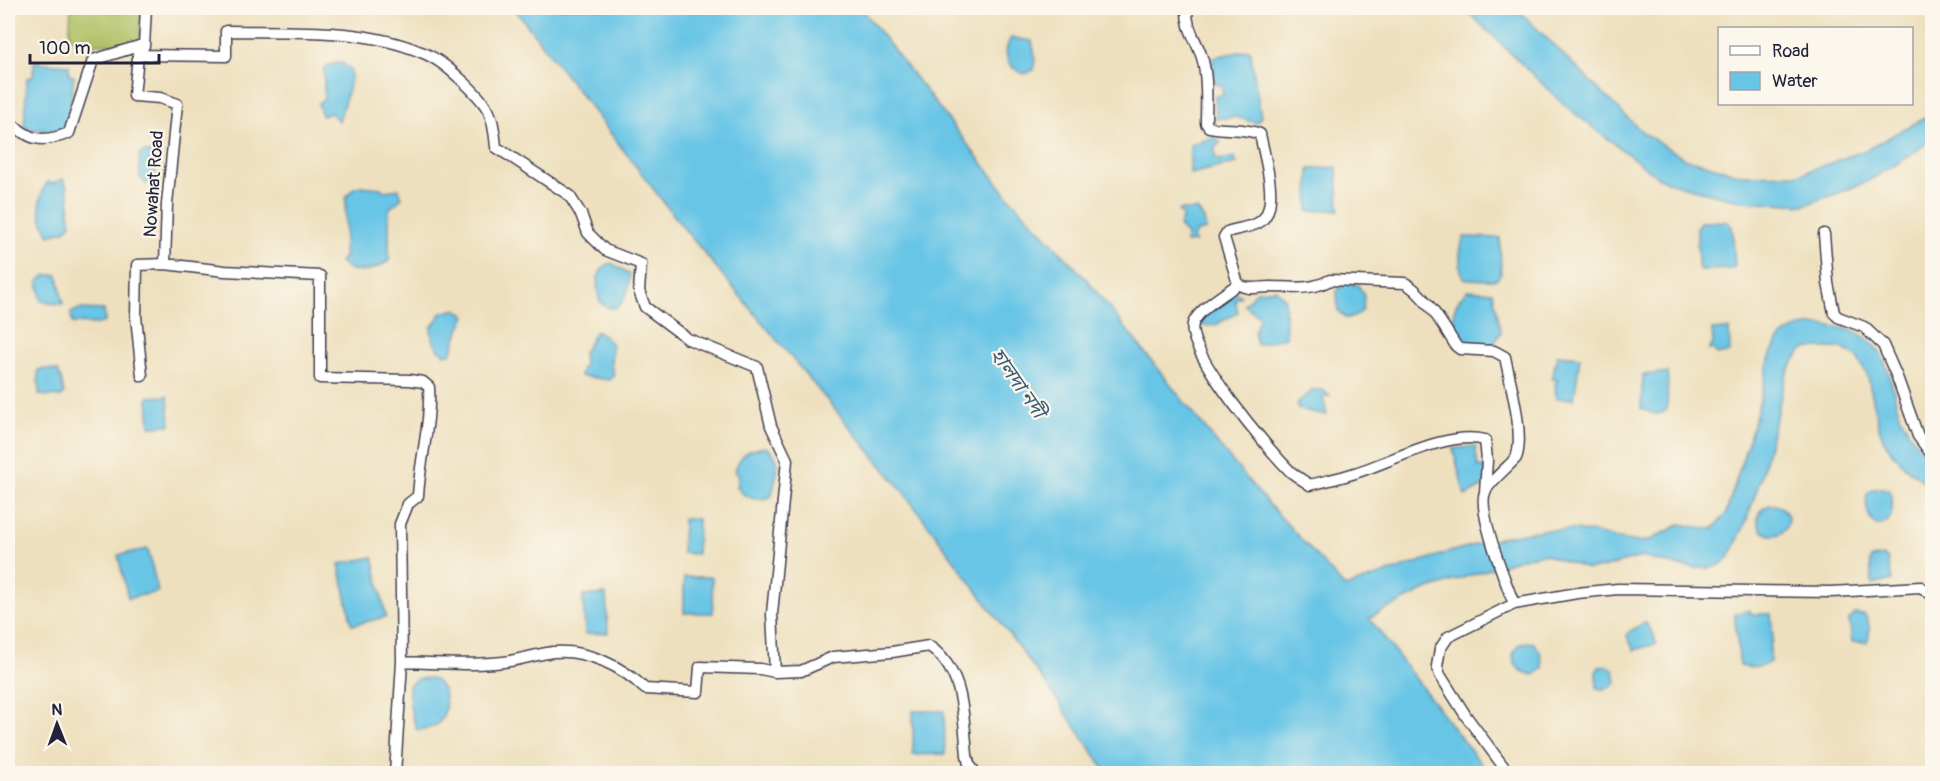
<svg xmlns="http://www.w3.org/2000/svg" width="1940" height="781" font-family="Pangolin,'Noto Sans Bengali',sans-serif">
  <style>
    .green { fill: #afc063; stroke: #68714f; stroke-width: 1.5 }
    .water { fill: #68c5e6; stroke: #457490; stroke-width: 1.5 }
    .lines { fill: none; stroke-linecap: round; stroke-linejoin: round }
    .minor-casing { stroke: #413e4f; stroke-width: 13 }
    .minor { stroke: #fff; stroke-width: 10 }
    .labels { text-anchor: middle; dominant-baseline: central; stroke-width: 4.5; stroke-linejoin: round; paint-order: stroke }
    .street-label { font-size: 18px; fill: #22223b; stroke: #fbf7ec }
    .water-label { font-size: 20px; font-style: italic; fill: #3a5b77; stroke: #fbf7ec }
  </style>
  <rect width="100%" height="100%" fill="#fbf7ec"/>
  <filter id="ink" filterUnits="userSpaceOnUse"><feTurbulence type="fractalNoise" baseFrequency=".0167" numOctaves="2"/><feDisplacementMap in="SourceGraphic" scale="12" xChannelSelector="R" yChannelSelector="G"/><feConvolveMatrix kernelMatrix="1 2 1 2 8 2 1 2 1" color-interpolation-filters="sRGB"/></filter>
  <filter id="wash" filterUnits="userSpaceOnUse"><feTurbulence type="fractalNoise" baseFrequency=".008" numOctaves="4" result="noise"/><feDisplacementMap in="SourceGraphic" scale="24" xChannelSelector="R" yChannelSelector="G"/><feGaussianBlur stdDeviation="1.35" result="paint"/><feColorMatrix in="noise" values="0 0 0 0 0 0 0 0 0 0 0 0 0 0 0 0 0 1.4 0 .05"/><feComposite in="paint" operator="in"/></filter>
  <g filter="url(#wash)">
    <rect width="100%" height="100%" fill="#eee0be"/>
    <path class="green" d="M71 8H142L140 43 92 44 69 39Z"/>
    <path class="water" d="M514 8H861L1008 196 1088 281 1216 442 1264 499 1345 587 1446 553 1506 536 1542 530H1576L1600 534 1617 539 1639 542 1650 540 1681 524 1704 529 1714 528 1726 514C1737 475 1751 436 1761 396 1766 376 1767 352 1782 337 1795 325 1814 324 1830 326 1848 328 1866 333 1877 349 1892 369 1892 395 1901 417 1909 434 1919 449 1932 462V488L1905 467 1885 443 1879 428 1868 377 1857 357 1842 348H1808L1801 351 1787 372 1760 481 1744 527 1729 558 1720 565 1709 568H1695L1673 565 1641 557 1602 568 1588 569 1543 554 1523 558 1423 591 1369 618 1488 773H1107L1049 688 902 490 685 230Z
      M1464 8H1516L1642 132 1684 158 1742 175 1800 174 1866 150 1926 117 1932 109V139L1910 156 1868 181 1836 194 1804 205 1742 201 1681 186 1659 178 1564 105Z
      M1011 38 1032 41 1035 57 1034 70 1025 74C1008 69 1001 54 1011 38Z
      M1250 50 1261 117 1256 123 1236 117 1216 119 1215 96 1223 95 1221 84 1214 85 1213 57Z
      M34 62 69 65V76H74L67 129 63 133 24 128 27 78 33 77Z
      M342 63 351 70V79L339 121 331 113 322 116 318 103 324 99V68L332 64Z
      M1214 137 1221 143 1215 147V158L1219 160 1234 157 1237 163 1190 174V145Z
      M145 152 153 153C157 165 159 177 146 184L140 177 139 154Z
      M1337 167 1339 210 1308 211 1309 169Z
      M63 179C74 197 66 205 71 224L64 231 49 235C38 217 36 199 48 181L51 184Z
      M361 186 381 188 384 191 399 189 402 198 389 209V261C372 271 355 278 340 262L344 257 346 197 354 188Z
      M1179 210H1197L1204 219 1206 230 1197 232 1193 237 1195 242 1186 243 1187 235 1179 226 1183 215 1179 213Z
      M1726 221 1732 226 1735 265 1732 269 1701 270 1698 266 1697 228 1700 222Z
      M1464 237 1500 238 1501 273 1497 279 1492 280 1464 279C1458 268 1459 248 1464 237Z
      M611 263 630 274C630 291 620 321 600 302 596 287 594 269 611 263Z
      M46 275H58L63 304 48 303 41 301 38 281Z
      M1345 283 1358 285 1364 295 1363 310 1354 317 1346 318 1338 311 1337 291Z
      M1276 289 1285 300 1286 337 1257 345 1254 332 1260 317 1244 305 1257 291Z
      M1467 290 1493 292 1501 332 1494 344 1474 347 1459 340C1451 318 1450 308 1467 290Z
      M1233 291 1241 296 1235 300 1238 312 1216 325 1201 326 1199 320Z
      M79 309 104 310 105 322 98 324 72 323 71 313Z
      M456 309 466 316 459 330 451 354H444C434 346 432 340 431 328L442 313Z
      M1729 329 1730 353 1717 354 1713 349 1709 350 1713 343 1712 330Z
      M596 331 605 336 612 345 611 365 614 375 610 380 580 376 584 363 583 353Z
      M1557 355 1580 357 1574 399 1556 398 1555 383 1558 379H1552Z
      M48 369 58 371 62 382 64 394 61 397 39 395 38 370Z
      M1668 372 1667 410C1657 417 1651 413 1641 408L1643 375Z
      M1313 390H1323L1330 396 1323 397 1327 415 1298 409 1297 403Z
      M168 396 170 425 150 426 148 397Z
      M1475 446 1478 467H1485L1489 483 1465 496 1453 449Z
      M766 447C787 462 774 475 772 496 758 503 747 499 737 488L739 475 735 471C741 452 747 450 766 447Z
      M1882 488 1888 490 1892 495C1893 510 1894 523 1877 526 1867 518 1865 506 1867 494L1874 489Z
      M1758 520a15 15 0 1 1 30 0a15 15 0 1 1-30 0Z
      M683 519H698L697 554 682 553Z
      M148 549 158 592 128 598 118 555Z
      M1883 556 1887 558 1892 580 1874 585 1872 584 1870 560 1872 558Z
      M373 557 386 617 352 625 339 564Z
      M684 577H712L713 613H684Z
      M606 594 608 633 585 634 583 596Z
      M1750 610 1751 614H1771L1773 640 1770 646V662C1761 668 1751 669 1740 666L1735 621V614Z
      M1854 614 1865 615C1870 624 1871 632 1867 642H1852L1849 620Z
      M1645 622 1654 635 1656 644 1634 650 1627 636 1629 632Z
      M1528 642 1534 643 1540 651 1543 669 1534 675C1521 672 1515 669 1513 655L1518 645Z
      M1608 666 1614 670 1616 683C1611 688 1604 690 1597 688L1596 672 1599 667Z
      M430 678C448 683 451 714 436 725 431 729 424 729 417 730 411 715 408 702 409 686L416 679Z
      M913 711H944L945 754 913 755Z"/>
  </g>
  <g filter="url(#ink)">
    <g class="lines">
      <defs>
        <path id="minor" d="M1187 8C1186 31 1198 41 1203 61 1208 81 1206 103 1206 123L1209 127C1226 131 1244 127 1260 134 1264 156 1282 210 1258 223 1249 228 1237 228 1227 232L1224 237 1238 284C1248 291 1258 287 1270 287 1292 287 1310 291 1330 280L1405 283C1424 293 1445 328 1456 346L1460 349 1494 351 1505 357C1510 382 1525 435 1516 458 1508 467 1489 482 1485 492 1477 511 1506 583 1514 604L1448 637 1440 649 1437 666 1440 675 1466 716 1509 774
          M138 55 226 56V31C290 32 361 27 421 52 438 58 453 72 466 84 490 107 493 114 496 147L569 195 581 214 588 233 605 250 641 264 639 291 645 307 688 339 757 367 771 426 787 460 772 614 775 672
          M8 121C30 140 41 144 69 133L93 60 139 46
          M1824 234 1828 283 1834 313 1838 317 1864 327 1883 345 1897 377 1918 436 1932 455
          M165 264 225 271 320 276V378L410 380 423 382 429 387C431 423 420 460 418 496L408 504 400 524 402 662 395 774
          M1238 284C1225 294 1198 309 1193 324 1184 350 1271 453 1291 472 1297 477 1304 481 1310 485 1325 481 1340 478 1355 473 1391 462 1448 430 1485 440L1487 460 1485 493
          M142 376 136 316 137 265 165 264 167 204 177 104 160 98 134 96 139 46H144L146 8
          M1514 604 1577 593 1618 589 1831 592 1921 587 1932 595
          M402 662C435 663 470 666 503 662 520 660 537 654 553 652 586 649 622 666 645 689L698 692 700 667 760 669 775 672 801 671 833 657 892 652 929 646C965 671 963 716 967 755L969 764 976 774"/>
      </defs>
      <use href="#minor" class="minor-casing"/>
      <use href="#minor" class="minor"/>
    </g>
  </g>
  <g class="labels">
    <g class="street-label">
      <text transform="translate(154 184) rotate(-86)">Nowahat Road</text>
    </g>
    <g class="water-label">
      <text transform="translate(1018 383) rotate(55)">হালদা নদী</text>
    </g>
  </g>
  <rect width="1940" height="781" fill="none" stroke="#fbf7ec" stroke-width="30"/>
  <rect x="1718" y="27" width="195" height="78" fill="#fbf7ec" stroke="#a4a2a5" stroke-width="1.5"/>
  <rect x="1730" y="46" width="30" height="9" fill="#ffffff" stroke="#a4a2a5" stroke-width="1.5"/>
  <text x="1772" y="57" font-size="18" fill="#22223b">Road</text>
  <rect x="1730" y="72" width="30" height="18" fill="#68c5e6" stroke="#a4a2a5" stroke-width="1.5"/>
  <text x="1772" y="87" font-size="18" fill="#22223b">Water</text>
  <g transform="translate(57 724) rotate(359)" stroke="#fbf7ec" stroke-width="4.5" paint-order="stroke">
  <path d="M0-4.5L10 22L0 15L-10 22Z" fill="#22223b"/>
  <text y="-9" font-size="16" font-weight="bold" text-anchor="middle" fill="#22223b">N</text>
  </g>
  <path d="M30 54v9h129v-9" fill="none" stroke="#22223b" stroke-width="3"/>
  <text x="39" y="54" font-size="18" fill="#22223b" stroke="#fbf7ec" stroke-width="4.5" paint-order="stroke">100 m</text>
</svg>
